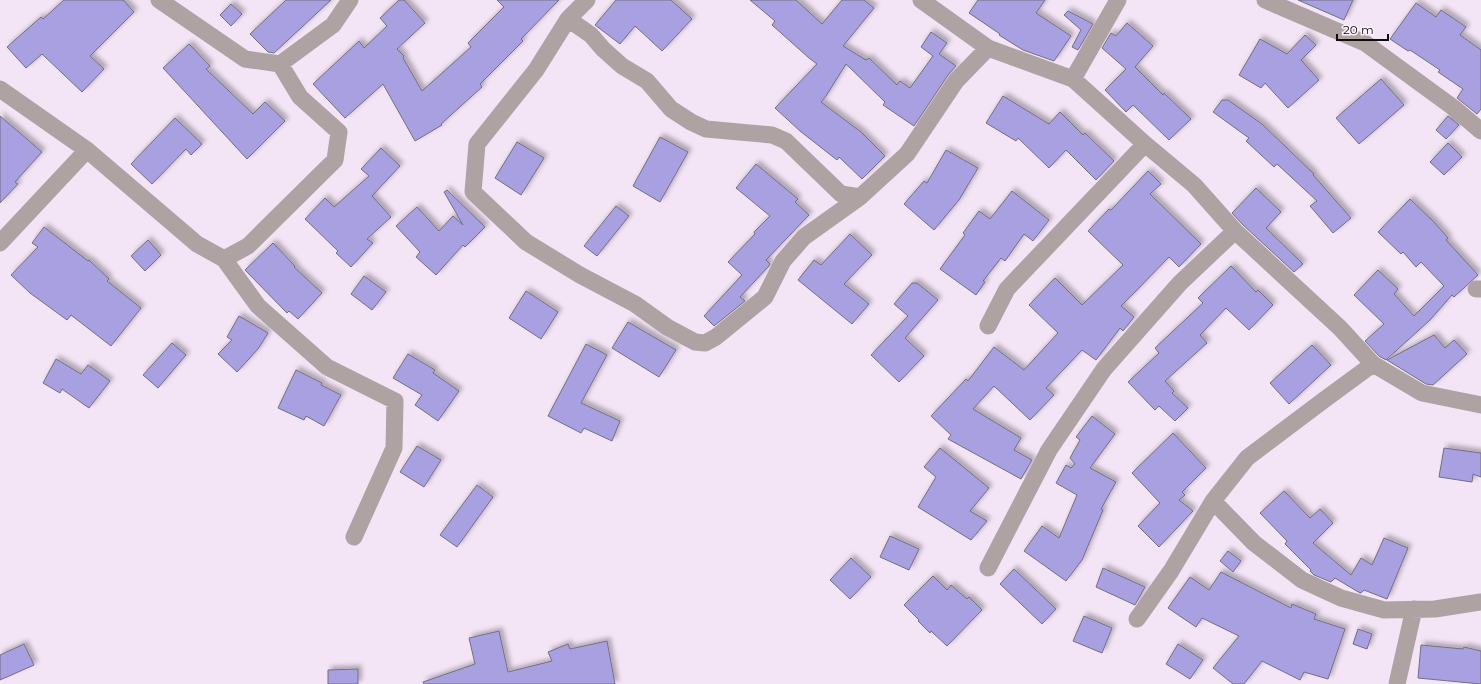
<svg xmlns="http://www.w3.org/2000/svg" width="1481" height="684" font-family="Montserrat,sans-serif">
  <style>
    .building { fill: #a9a0e1; stroke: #716f82; filter: url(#shadow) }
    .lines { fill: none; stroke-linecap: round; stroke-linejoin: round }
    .street { stroke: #aea2a2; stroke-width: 17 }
  </style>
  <defs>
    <filter id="shadow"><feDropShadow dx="3.5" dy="-3.5" stdDeviation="2" flood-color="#0004"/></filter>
  </defs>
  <rect width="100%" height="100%" fill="#f3e4f6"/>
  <path class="building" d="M64 0H123L134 12 90 56 104 69 82 92 42 54 26 68 7 47 41 17 43 19Z
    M286 0H331L274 53 268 52 250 34Z
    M399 0H404L425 23 397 49 404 56 403 58 422 91 471 47 468 43 504 7 497 0H559L521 39 523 41 480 84 482 87 441 124 442 125 415 141 383 84 345 118 313 84 359 41 364 48 387 26 380 18Z
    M616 0H671L692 19 662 51 635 26 620 44 595 25Z
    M750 0H796L822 24 842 0H864L874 8 843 46 866 60 869 58 897 85 900 81 910 88 933 56 921 47 931 32 947 43 939 54 956 66 948 75 914 126 883 105 885 102 846 64 826 96 821 102 861 132 885 156 862 179 839 157 837 160 800 131 775 108 817 64 809 58 772 25 775 21Z
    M978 0H1045L1036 13 1071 36 1054 61 1023 50 999 35 1000 34 969 13Z
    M1298 0H1353L1344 20Z
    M1416 3 1436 17 1441 10 1466 27 1460 35 1481 50V109L1477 114 1457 98 1463 89 1438 72 1440 70 1410 50 1408 51 1390 39Z
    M231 4 242 14 231 26 220 15Z
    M1068 11 1093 24 1078 50 1072 47 1081 30 1064 15Z
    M1127 23 1153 46 1135 67 1163 95 1164 93 1191 119 1169 140 1133 105 1126 112 1105 90 1126 69 1102 48 1111 33 1116 36Z
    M1305 35 1316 45 1301 60 1319 80 1288 108 1265 83 1261 88 1239 75 1260 39 1287 54Z
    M189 44 210 66 206 69 253 114 265 102 285 121 247 159 163 68Z
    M1381 79 1404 105 1359 144 1336 118Z
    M1003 96 1049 124 1060 112 1083 135 1085 133 1114 161 1096 180 1066 150 1049 168 1018 138 1016 141 986 123Z
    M1222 100H1228L1262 124 1314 174 1313 175 1351 218 1333 233 1310 206 1317 201 1277 164 1274 167 1246 141 1249 138 1213 112Z
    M0 116 42 152 15 182 18 184 0 203Z
    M1448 116 1459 125 1446 139 1436 130Z
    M175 118 202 144 191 155 186 149 152 184 131 164Z
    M660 137 688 152 660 202 633 186Z
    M517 142 544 158 521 195 495 178Z
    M1448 143 1462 157 1444 175 1430 162Z
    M381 148 400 166 372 196 391 217 367 239 373 243 351 267 336 253 338 251 305 219 325 198 334 207 369 176 361 169Z
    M946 150 978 168 959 200 934 230 904 204 924 181 927 183Z
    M756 164 798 199 795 202 809 215 766 260 770 264 769 266 740 297 745 301 714 326 704 316 742 275 728 262 755 234 754 232 770 216 736 188Z
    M1148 171 1161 184 1150 194 1201 244 1179 267 1169 257 1135 292 1121 306 1134 317 1123 331 1120 328 1096 360 1082 350 1046 388 1054 395 1030 420 994 386 973 409 1021 438 1014 450 1032 460 1021 479 948 439 951 435 931 416 966 379 968 381 994 347 1024 370 1058 333 1029 305 1055 278 1082 305 1123 265 1088 231 1109 209 1111 210Z
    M1256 188 1281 212 1266 228 1303 264 1294 272 1242 224 1232 213Z
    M447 190 485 227 465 247 463 245 436 275 416 257 420 252 396 226 417 207 439 231 453 216 463 225 444 192Z
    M1012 191 1049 220 1033 241 1024 234 1005 261 1001 258 983 281 985 282 976 295 940 269 965 235 963 233 979 211 990 219Z
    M1410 199 1434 222 1448 238 1446 240 1478 275 1454 297 1452 295 1430 320 1386 360 1379 356 1365 341 1384 324 1354 295 1378 270 1398 289 1394 294 1414 316 1444 286 1421 262 1416 267 1403 252 1401 254 1378 232Z
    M616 206 629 216 597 256 584 246Z
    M44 227 88 261 89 260 109 279 107 281 141 308 111 346 71 315 67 320 30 293 11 275 38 247 32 243Z
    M850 234 872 255 844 284 869 304 852 324 798 280 814 260 821 265Z
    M148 240 161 255 145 271 131 256Z
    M273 243 295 266 294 267 322 293 298 319 289 311 287 313 245 270Z
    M1231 266 1256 292 1258 290 1273 305 1249 330 1226 308 1200 335 1207 343 1165 381 1174 391 1172 393 1188 408 1175 421 1159 406 1155 410 1128 382 1159 353 1155 348 1203 303 1198 298Z
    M364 276 386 292 372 310 351 294Z
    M912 283H917L938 300 905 338 924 356 899 382 871 355 908 316 894 304Z
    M526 291 558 312 541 339 509 318Z
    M239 316 268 333 258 349 237 372 218 354 232 340 227 337Z
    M628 322 676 350 659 377 612 348Z
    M1434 335 1445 348 1454 340 1467 354 1433 385 1426 384 1387 360Z
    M172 343 186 355 158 388 143 375Z
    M586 344 607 355 581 403 620 421 612 441 584 428 581 433 548 416Z
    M1312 345 1331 365 1289 404 1270 383Z
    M408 354 435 370 433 373 459 391 438 421 415 405 422 395 393 378Z
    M56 359 81 374 88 365 110 381 89 408 62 389 60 393 43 383Z
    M296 370 322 383 321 385 341 395 324 426 306 416 304 420 278 408Z
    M1092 416 1115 434 1090 468 1116 482 1101 509 1103 510 1082 560 1066 581 1024 551 1042 526 1059 538 1077 495 1056 483 1066 465 1071 468 1075 464 1070 458 1080 440 1076 437Z
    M1173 433 1206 468 1182 492 1185 495 1179 500 1193 511 1159 547 1138 526 1160 503 1132 473Z
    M417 446 441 460 424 487 400 472Z
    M940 448 989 488 970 511 987 521 971 540 918 507 936 477 924 467Z
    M1444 448 1481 453V477L1473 474 1472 482 1439 477Z
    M477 485 493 497 457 547 440 535Z
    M1284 491 1310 518 1320 509 1333 523 1313 543 1351 575 1361 558 1372 565 1384 538 1408 548 1387 599 1364 590 1361 593H1360L1335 578 1331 582 1314 575 1310 571 1311 570 1285 544 1287 541 1260 513Z
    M890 536 919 549 909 570 880 557Z
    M1228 551 1241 561 1233 572 1220 561Z
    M851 558 871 577 850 599 830 580Z
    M1103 568 1145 587 1135 605 1096 587Z
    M1014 569 1056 609 1042 624 1000 584Z
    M1221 572 1291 608 1292 604 1316 614 1314 619 1345 629 1328 679 1304 672 1300 680 1262 661 1244 684H1233L1213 668 1239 636 1202 618 1196 627 1168 608 1190 577 1209 590Z
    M933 576 947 590 951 585 967 599 969 597 982 610 947 646 931 631 930 633 918 621 919 620 904 605Z
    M1084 616 1112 628 1102 653 1073 641Z
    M1358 629 1372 634 1367 649 1353 644Z
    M499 631 508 672 552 661 548 652 568 644 570 649 607 641 615 684H424L423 682 475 664 469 638Z
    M24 644 34 665 0 680V655Z
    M1178 644 1203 660 1190 679 1166 664Z
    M1421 645 1463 649 1464 647 1481 651V684L1418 678Z
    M358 669V684H328V670Z"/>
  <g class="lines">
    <path class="street" d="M159 0 245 59 280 64 333 25 350 0
      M587 0 568 19 536 70 477 144 473 192 526 242 580 275 635 304 667 327 695 342 705 343 716 337 765 297 783 261 804 237 860 197 907 154 956 81 988 48
      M921 0 988 48 1073 79 1145 144 1194 185 1235 231 1340 328 1373 364 1422 393 1481 405
      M1265 0 1365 43 1454 108 1481 131
      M568 19 591 35 603 49 622 66 647 81 671 109 691 122 706 129 772 135 786 141 841 194 860 197
      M1073 79 1118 0
      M0 89 87 150 197 244 224 259 248 246 335 160 339 132 300 97 280 64
      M0 243 87 150
      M224 259 258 306 327 367 395 401 394 448 354 537
      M1476 289H1481
      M988 326 1007 289 1145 144
      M1213 501 1254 543 1302 580 1341 598 1384 610 1435 609 1481 602
      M988 568 1049 450 1104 369 1180 283 1235 231
      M1137 619 1171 571 1213 501 1247 458 1324 400 1373 364
      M1397 684 1414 609"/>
  </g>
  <path d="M1337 34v6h51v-6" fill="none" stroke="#110c12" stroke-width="2"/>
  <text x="1343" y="34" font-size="12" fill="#110c12" stroke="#fdf3fe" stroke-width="3" paint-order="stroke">20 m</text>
</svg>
